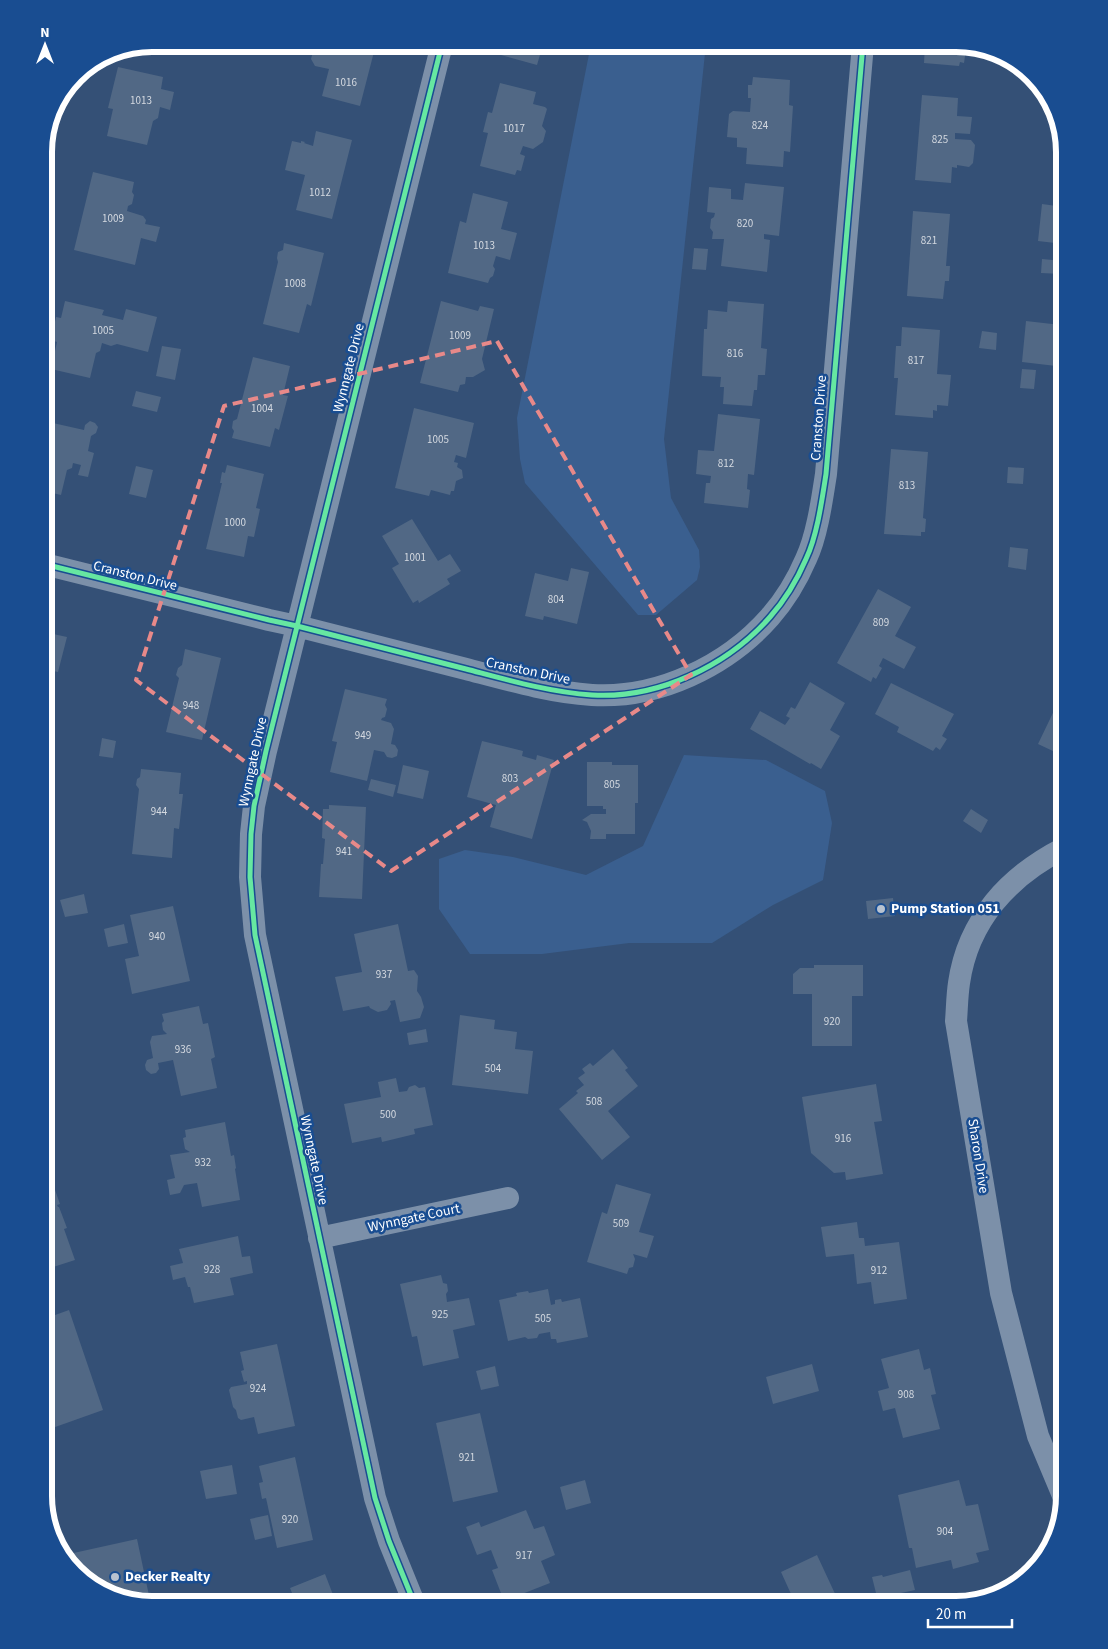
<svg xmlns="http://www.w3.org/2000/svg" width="1108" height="1649" font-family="'Source Sans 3',sans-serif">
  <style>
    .water { fill: #3a5f8f }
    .building { fill: #516885 }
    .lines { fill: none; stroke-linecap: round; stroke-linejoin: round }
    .street { stroke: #7c90a9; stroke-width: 22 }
    .cycleway-casing { stroke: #194d91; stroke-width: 8 }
    .cycleway { stroke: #66e7a1; stroke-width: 5 }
    .marked { fill: none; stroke: #e88989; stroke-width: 4; stroke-dasharray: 10 6; stroke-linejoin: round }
    .poi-dot { fill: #b8c2cf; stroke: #194d91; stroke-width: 2 }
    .labels { text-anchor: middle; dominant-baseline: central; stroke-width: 5; stroke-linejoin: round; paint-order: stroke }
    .number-label { font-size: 11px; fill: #d4d9e0 }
    .street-label { font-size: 14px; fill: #fff; stroke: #194d91 }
    .poi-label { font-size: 14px; font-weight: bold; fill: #fff; stroke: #194d91; text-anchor: start }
    .rim { fill: none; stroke: #fff; stroke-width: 6 }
  </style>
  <rect width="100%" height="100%" fill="#345076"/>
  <path class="water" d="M591 44H706L664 439 671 498 699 550 700 567 697 580 656 615H638L525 483 520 459 517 418Z
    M684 755 766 760 825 791 832 823 823 880 773 905 712 943H629L542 954H470L439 909V859L465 850 513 857 586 875 643 846Z"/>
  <path class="building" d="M315 44H376L360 106 322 96 329 69 315 66 311 59Z
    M504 44H546L542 48 537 65 501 55Z
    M925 44H962L961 48 966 49 964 63 960 62 959 66 924 63Z
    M118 67 163 77 161 89 174 92 170 110 160 107 158 118 153 121 147 145 107 136 113 109 108 108Z
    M753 77 790 80 789 105 793 106 790 152 784 151 783 167 746 164 747 148 737 147V138L727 137 729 114 733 111 750 112 751 98H748V85H752Z
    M500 83 536 92 533 104 545 107 547 109 542 126 546 131 543 142 533 149 523 146 520 154 525 156 521 171 517 170 515 175 480 166 488 133 483 132 488 112 492 113Z
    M922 95 958 98 957 116 972 117 970 134 955 133V139L971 140 975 145 973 163 969 167 957 165V168L952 167 951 183 915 180Z
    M1051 102 1056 122 1049 121Z
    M316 131 352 140 332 219 296 210 305 175 285 170 292 141 301 143V141L305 142 304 143 313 146Z
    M93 172 134 182 132 192 134 195 132 204 128 206 127 211 143 216 146 220 145 224 160 227 156 242 141 238 135 265 74 250Z
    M745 183 784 187 779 236 764 234V239L770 240 767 272 721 266 724 239H712L713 232 710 228 711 219 714 217 715 213 707 212 709 187 731 189V199L743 200Z
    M473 193 508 202 501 229 517 233 510 260 496 256 493 266 495 269 493 276 490 278 488 283 448 273 460 221 466 223Z
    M1042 204 1064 207V244L1038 241Z
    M913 211 950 214 946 266H950L949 281H945L943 299 907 296Z
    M284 243 324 253 311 306 307 304 299 333 263 324 278 262 277 258 278 252 283 250Z
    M694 248 708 249 706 270 692 269Z
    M1042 259 1063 261 1062 274 1041 273Z
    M65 301 104 310 102 315 123 320 126 309 157 317 148 352 117 344 111 346 102 343 100 351 96 353 90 378 51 369 57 342 51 340 56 317 61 318Z
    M441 301 478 311 480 306 494 309 482 359 485 370 473 377H466L465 384 460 385 458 392 420 383Z
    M728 301 764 304 761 348 767 349 765 375H758L757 390H754L752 406 723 404 724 387H720L721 377 702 376 704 329H707L708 310 727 312Z
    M1026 321 1061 325 1056 366 1022 362Z
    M902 327 940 330 937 374 951 375 948 406 937 405V411L933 410V418L895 415 898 378H894L896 346H901Z
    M982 331 997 333 996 350 979 348Z
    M162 346 181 349 175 380 156 376Z
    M253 357 290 366 283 395 288 396 279 430 275 428 270 447 232 438 234 431 232 428 233 421 237 419Z
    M1022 369 1036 370 1034 389 1020 388Z
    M136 391 161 397 157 412 132 406Z
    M414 408 474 423 466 458 456 455 454 462 458 463 457 467 462 470 463 478 456 481 454 491H451L450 495 431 490 429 496 395 488Z
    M718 414 760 419 754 475 748 474 747 489 750 490 748 508 704 503 706 483H710L711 476 696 474 698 450 714 451Z
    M44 421 84 430 85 425 90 421 95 423 98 427 96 433 91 436 88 451 94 453 88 477 78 475 81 465 73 463 72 468 67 470 61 495 44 491Z
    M891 449 928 452 923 518 926 519 925 532H921V536L884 534Z
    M227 465 264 474 256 508 260 509 254 537 248 536 244 557 206 549 222 483H220L222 472 225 473Z
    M136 466 153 470 146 498 129 494Z
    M1008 467 1024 468 1023 484 1007 483Z
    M412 519 438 561 450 554 461 571 447 579 450 584 419 603 418 600 413 603 392 568 399 564 382 536Z
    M1010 547 1028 549 1026 570 1008 567Z
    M571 568 589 572 577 624 544 616 543 620 525 616 535 573 568 581Z
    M878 589 911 607 895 636 916 647 904 669 883 658 879 666 882 668 876 679 873 677 871 682 837 663Z
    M44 632 67 637 58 672 44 669Z
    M185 649 221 658 202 740 166 732 179 678 176 675 178 668 182 665Z
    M810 682 845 703 830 730 840 736 821 769 811 763 810 764 750 729 760 711 785 725 790 718 786 716 791 707 795 709Z
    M891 683 954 714 942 736 947 739 940 750 936 747 933 751 897 732 899 727 875 714Z
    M345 689 387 699 385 705 387 709 385 717 382 718 381 720 391 723 394 729 391 744 395 745 398 750 397 756 392 758 387 757 384 752 374 750 367 781 330 772 337 742 332 741Z
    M1062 694 1064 695V762L1053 757 1055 752 1038 744Z
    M102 738 116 741 113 758 99 756Z
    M482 741 523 751 522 756 536 760 537 755 554 760 532 839 490 827 496 805 467 797Z
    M587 762H612V765H638V803H635V834H606V839H590L591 831 587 822 582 820 591 814H606V809H603V806H587Z
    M403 765 429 771 423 799 397 793Z
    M141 769 181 773 179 794H183L179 829 174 828 172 858 132 854 139 789 136 785 137 779 140 777Z
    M371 779 396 785 393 797 368 790Z
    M329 805 366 807 362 899 319 897 321 864H323L325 839 322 838 323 809H329Z
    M971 809 988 820 981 833 963 821Z
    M84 894 88 913 65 917 60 900Z
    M893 898 895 916 868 919 866 901Z
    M173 906 190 981 132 994 125 959 139 956 130 915Z
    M124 924 128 943 108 947 104 929Z
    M398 924 408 971 414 970 418 976 417 991 421 997 424 1007 420 1018 400 1022 395 1000 390 1001 391 1004 387 1010 378 1012 370 1008 369 1006 343 1011 335 977 362 972 354 934Z
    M1064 929V945H1063L1060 930Z
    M814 965H863V996H852V1046H812V994H793V974L800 968H814Z
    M199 1006 203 1024 208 1023 215 1057 211 1059 217 1088 181 1096 173 1060 158 1063 159 1069 156 1073 151 1074 146 1070 145 1065 147 1060 153 1058 150 1042 152 1036 167 1034 163 1030 162 1023 164 1021 162 1014Z
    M460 1015 495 1020 494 1029 517 1032 515 1049 533 1051 528 1094 452 1085Z
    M426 1029 428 1042 409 1045 407 1033Z
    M613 1049 628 1068 625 1070 638 1086 608 1111 630 1137 602 1160 559 1109 578 1093 576 1091 584 1085 578 1078 585 1073 582 1069 590 1063 593 1066Z
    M396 1078 399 1092 407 1091 409 1087 415 1085 419 1088 425 1087 433 1125 414 1129 415 1134 382 1142 381 1137 352 1143 344 1104 381 1097 378 1082Z
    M876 1084 882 1121 874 1122 883 1174 846 1180 845 1172 834 1173 811 1153 802 1097Z
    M225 1122 231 1156 234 1155 236 1168 235 1169 240 1200 202 1207 197 1183 184 1185 180 1193 170 1195 167 1180 175 1178 170 1155 190 1152 185 1149 183 1138 186 1137 185 1130Z
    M44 1159 60 1204 57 1205 58 1207H59L67 1228 64 1229 75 1260 44 1270Z
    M616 1184 651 1194 639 1232 654 1236 647 1258 633 1254 635 1259 633 1267 629 1268 627 1274 587 1262 602 1212 607 1214Z
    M857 1222 859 1238H864L865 1246 899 1242 907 1299 874 1304 871 1282 857 1284 854 1254 826 1257 821 1227Z
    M238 1236 242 1257 250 1256 253 1273 230 1278 234 1295 194 1303 190 1287H188L185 1277 173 1280 170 1266 183 1263 179 1249Z
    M441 1275 443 1283 447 1284 448 1291 446 1294 447 1302 469 1298 475 1325 453 1330 459 1358 423 1366 417 1336 412 1337 400 1284Z
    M548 1289 551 1305 555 1304V1300L561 1299 562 1302 580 1298 588 1337 557 1343 556 1339H551L550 1332 539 1334 537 1338 528 1339 525 1337 508 1341 499 1300 517 1296 516 1293 528 1291 529 1293Z
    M69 1310 103 1410 44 1431V1319Z
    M277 1344 295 1426 258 1434 254 1417 241 1420 238 1418 236 1410 233 1407 229 1390 231 1387 247 1384V1381L244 1382 241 1371 244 1370 240 1352Z
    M919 1349 924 1370 930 1368 936 1394 931 1395 940 1429 903 1438 895 1408 883 1411 878 1391 889 1388 881 1359Z
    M812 1364 819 1391 773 1404 766 1377Z
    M495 1366 499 1386 481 1390 476 1371Z
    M480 1413 498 1492 453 1502 436 1423Z
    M295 1457 313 1540 277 1548 266 1498 262 1499 259 1483 263 1482 259 1466Z
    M232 1465 237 1494 206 1499 200 1471Z
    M585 1480 591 1503 566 1510 560 1487Z
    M959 1480 966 1506 978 1504 989 1550 976 1553 979 1562 953 1569 951 1560 916 1568 912 1548H909L898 1495Z
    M526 1510 534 1529 544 1526 555 1555 541 1561 550 1583 504 1601 492 1570 498 1568 491 1550 477 1555 466 1527 479 1522 481 1527Z
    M268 1515 272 1536 255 1540 250 1519Z
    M137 1539 151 1605H146L98 1590 72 1564 69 1554Z
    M817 1555 837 1598 821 1605H796L781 1572Z
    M910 1570 915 1590 887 1596V1595L877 1597 872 1577 882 1575 883 1577Z
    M325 1574 337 1605H291L296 1603 290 1588Z"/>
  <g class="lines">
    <path class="street" d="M44 564 269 620 297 626C353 640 410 655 466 669 508 680 549 692 592 695 658 699 727 666 770 617 785 600 797 580 806 559 817 536 822 500 826 474L863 44
      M319 1238 508 1198
      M1064 1498 1038 1436 1001 1293 956 1021C957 1009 957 996 959 983 968 920 1009 876 1064 848
      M415 1605 389 1541 375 1498 255 935 250 877 251 834 254 806 266 751 442 44"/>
    <defs>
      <path id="cycleway" d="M44 564 269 620 297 626C353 640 410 655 466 669 508 680 549 692 592 695 658 699 727 666 770 617 785 600 797 580 806 559 817 536 822 500 826 474L863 44
        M415 1605 389 1541 375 1498 255 935 250 877 251 834 254 806 266 751 442 44"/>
    </defs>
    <use href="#cycleway" class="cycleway-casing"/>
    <use href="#cycleway" class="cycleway"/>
  </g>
  <path class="marked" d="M497 341 691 675 391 871 136 680 224 406Z"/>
  <g class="poi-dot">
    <circle cx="881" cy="909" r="5"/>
    <circle cx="115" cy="1577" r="5"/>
  </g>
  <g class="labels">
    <g class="number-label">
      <text x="346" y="82">1016</text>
      <text x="141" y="100">1013</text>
      <text x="760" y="125">824</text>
      <text x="514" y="128">1017</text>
      <text x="940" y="139">825</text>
      <text x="320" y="192">1012</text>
      <text x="113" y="218">1009</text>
      <text x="745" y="223">820</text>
      <text x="929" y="240">821</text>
      <text x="484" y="245">1013</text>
      <text x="295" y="283">1008</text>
      <text x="103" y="330">1005</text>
      <text x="460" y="335">1009</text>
      <text x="735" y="353">816</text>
      <text x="916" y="360">817</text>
      <text x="262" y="408">1004</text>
      <text x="438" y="439">1005</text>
      <text x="726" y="463">812</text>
      <text x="907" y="485">813</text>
      <text x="235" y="522">1000</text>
      <text x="415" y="557">1001</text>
      <text x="556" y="599">804</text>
      <text x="881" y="622">809</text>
      <text x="191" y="705">948</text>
      <text x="363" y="735">949</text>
      <text x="510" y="778">803</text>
      <text x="612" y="784">805</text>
      <text x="159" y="811">944</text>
      <text x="344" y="851">941</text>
      <text x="157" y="936">940</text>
      <text x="384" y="974">937</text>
      <text x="832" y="1021">920</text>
      <text x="183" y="1049">936</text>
      <text x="493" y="1068">504</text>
      <text x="594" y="1101">508</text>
      <text x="388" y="1114">500</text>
      <text x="843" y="1138">916</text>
      <text x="203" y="1162">932</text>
      <text x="621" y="1223">509</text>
      <text x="212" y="1269">928</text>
      <text x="879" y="1270">912</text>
      <text x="440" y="1314">925</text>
      <text x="543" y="1318">505</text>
      <text x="258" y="1388">924</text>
      <text x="906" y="1394">908</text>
      <text x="467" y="1457">921</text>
      <text x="290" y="1519">920</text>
      <text x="945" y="1531">904</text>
      <text x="524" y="1555">917</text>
    </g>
    <g class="street-label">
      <text transform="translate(349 368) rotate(-76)">Wynngate Drive</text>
      <text transform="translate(819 418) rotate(-86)">Cranston Drive</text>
      <text transform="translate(135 576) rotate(14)">Cranston Drive</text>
      <text transform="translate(528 671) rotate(12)">Cranston Drive</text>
      <text transform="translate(253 762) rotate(-78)">Wynngate Drive</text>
      <text transform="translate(978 1156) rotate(81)">Sharon Drive</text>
      <text transform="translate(314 1160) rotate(78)">Wynngate Drive</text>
      <text transform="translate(414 1218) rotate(-12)">Wynngate Court</text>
    </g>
    <g class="poi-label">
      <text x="891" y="909">Pump Station 051</text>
      <text x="125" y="1577">Decker Realty</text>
    </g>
  </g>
  <path d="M0 0H1108V1649H0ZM152 52H956A100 100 0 0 1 1056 152V1496A100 100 0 0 1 956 1596H152A100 100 0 0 1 52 1496V152A100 100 0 0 1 152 52Z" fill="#194d91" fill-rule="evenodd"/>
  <path class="rim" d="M152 52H956A100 100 0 0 1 1056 152V1496A100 100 0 0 1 956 1596H152A100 100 0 0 1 52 1496V152A100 100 0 0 1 152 52Z"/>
  <g transform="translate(45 45)" stroke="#194d91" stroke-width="4" paint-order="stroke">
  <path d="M0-4L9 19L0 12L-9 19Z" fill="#ffffff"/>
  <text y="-8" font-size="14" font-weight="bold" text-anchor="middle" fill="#ffffff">N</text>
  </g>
  <path d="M928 1619v8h84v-8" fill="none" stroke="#ffffff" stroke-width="2.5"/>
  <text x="936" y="1619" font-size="15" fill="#ffffff" stroke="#194d91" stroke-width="4" paint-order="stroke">20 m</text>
</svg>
